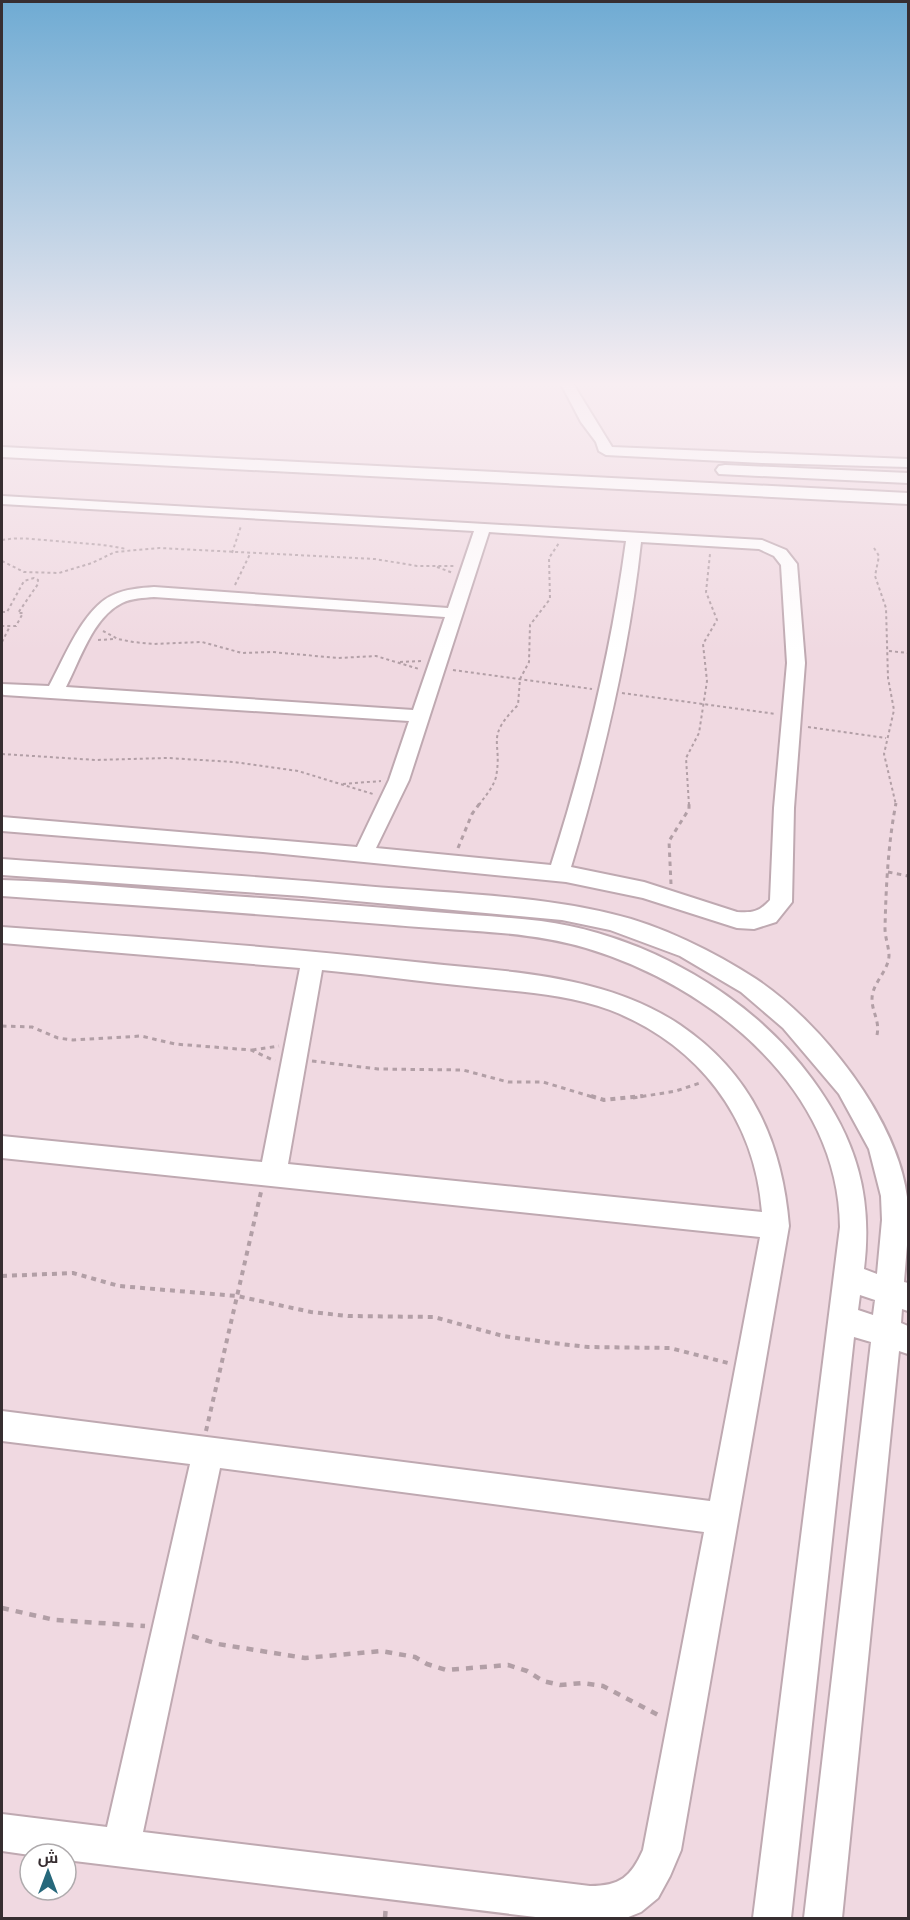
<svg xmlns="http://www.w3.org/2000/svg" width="910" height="1920" font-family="Overpass,Cairo,sans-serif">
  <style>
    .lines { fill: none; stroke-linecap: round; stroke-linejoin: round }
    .minor-casing { stroke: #bfa9b1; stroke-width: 4 }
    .major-casing { stroke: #bfa9b1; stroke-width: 4 }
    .path-far3 { stroke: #b29fa6; stroke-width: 2; stroke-dasharray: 3 3; stroke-linecap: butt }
    .path-far2 { stroke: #b29fa6; stroke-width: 3; stroke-dasharray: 4.5 4.5; stroke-linecap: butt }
    .path-far1 { stroke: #b29fa6; stroke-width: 4; stroke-dasharray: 5 5; stroke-linecap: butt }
    .path { stroke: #b29fa6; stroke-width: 4.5; stroke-dasharray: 7 7; stroke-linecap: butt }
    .minor { fill: #fff; fill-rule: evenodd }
    .major { fill: #fff; fill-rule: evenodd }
  </style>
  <rect width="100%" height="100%" fill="#f0d9e1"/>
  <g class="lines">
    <defs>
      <path id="minor" d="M560 382H572L612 447 908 459V467L762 463 606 455 599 451 596 442 581 422Z
        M2 496 762 540 786 550 797 564 805 663 794 808 792 902 776 922 754 929 737 928 643 898 566 882 263 852 2 831V817L357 847 389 780 409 721 4 695 2 694V684L49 686C64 659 83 608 113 595 126 589 140 588 154 587L448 608 474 531 2 504ZM489 532 626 541C611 652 585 759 551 865L376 848 409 780ZM641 542 759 549 774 556 781 565 787 663 774 808 770 900C759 912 753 913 737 912L644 882 571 867C603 761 629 653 641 542ZM154 597 445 617 413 710 66 687C80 660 93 617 122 603 132 598 143 598 154 597Z
        M2 859C123 868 244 875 364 886 444 893 535 895 612 914 660 925 715 952 756 979 821 1022 897 1118 907 1197 910 1225 906 1254 904 1282L908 1283V1311L902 1309 901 1323 908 1326V1354L899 1351 842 1918H804L871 1342 854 1337 791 1918H753L840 1227C839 1088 710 985 586 948 525 930 457 931 394 925 263 914 133 905 2 896V880C92 883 183 893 274 899 328 903 381 908 434 912 470 915 506 917 541 921 645 935 751 995 812 1079 856 1139 873 1195 864 1269L877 1274 882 1220 881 1196 869 1149 839 1094 783 1028 741 992 680 956 610 930 562 920 302 896 2 875ZM860 1295 875 1300 873 1315 858 1310Z
        M2 927C140 937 278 947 415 962 505 972 603 973 680 1025 752 1074 782 1142 789 1226L681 1850 670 1876 658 1898 641 1912 626 1918H544L66 1860V1854L30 1855 2 1851V1814L107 1827 190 1464 2 1441V1411L710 1501 760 1237 2 1158V1136L262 1162 300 968 2 943ZM322 970C374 975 425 982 476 987 520 992 567 994 610 1010 698 1044 755 1118 762 1212L288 1164ZM220 1468 704 1532 643 1850C631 1877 620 1886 590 1886L143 1832Z"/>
      <path id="major" d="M2 447 908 493V504L2 457Z
        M725 465 908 473V483L719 474 716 470 719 466Z"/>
    </defs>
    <use href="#minor" class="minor-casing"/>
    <use href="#major" class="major-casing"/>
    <path class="path-far3" d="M2 540C20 537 27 539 45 540 72 543 99 543 126 549
      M874 548 879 556 875 576 886 608 888 678 894 710 884 754 896 805
      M232 553 241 526
      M2 561 24 572 59 573 92 563 115 552 159 548 375 559 417 566H454
      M437 567 453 573
      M235 585 250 554
      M2 612H7L24 581 34 578 38 580V584L18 613H23L16 626H2
      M103 631 118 639 133 642 154 644 202 642 242 653 272 652 338 658 376 656 419 669
      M98 640 115 639
      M2 642 10 626
      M889 651 908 653
      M400 662 423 661
      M453 670 592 689
      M622 693 776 714
      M808 727 886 738
      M2 754 96 760 168 758 234 762 298 771 373 794
      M343 784 381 781
      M479 805C485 796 493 788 496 777 503 740 484 739 518 705L520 679 529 662 530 625 550 599 549 558 559 543
      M689 805 686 758 699 733 707 681 703 644 717 620 706 592 710 554"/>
    <path class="path-far2" d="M458 848 472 814 480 803
      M888 872 908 876
      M671 884 669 841 689 809V803
      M2 1026 32 1027 58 1038 73 1040 141 1036 175 1044 251 1050 275 1061
      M877 1035C880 1021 872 1012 872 999 872 983 888 972 889 956 889 947 885 938 885 928 886 887 888 844 896 803
      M252 1050 279 1046
      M312 1061 378 1069 463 1070 508 1082H543L596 1098
      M633 1098 676 1091 703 1082"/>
    <path class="path-far1" d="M591 1096 604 1100 643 1096
      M2 1276 73 1273 119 1286 237 1296 311 1312 348 1316 434 1317 503 1336 552 1343 588 1347 670 1348 728 1363
      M206 1431 261 1192"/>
    <path class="path" d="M2 1608 55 1620 145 1626
      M192 1636 218 1644 305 1658 381 1651 415 1657 427 1664 446 1670 508 1665 527 1671 543 1681 560 1685 582 1683 603 1686 662 1717
      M385 1918 386 1905"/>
    <use href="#minor" class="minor"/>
    <use href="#major" class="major"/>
  </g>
  <linearGradient id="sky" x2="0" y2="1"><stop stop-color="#6fabd3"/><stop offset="0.59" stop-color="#f8eef2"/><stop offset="1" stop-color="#f8eef2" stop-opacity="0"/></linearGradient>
  <rect width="910" height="651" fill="url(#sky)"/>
  <rect width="910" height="1920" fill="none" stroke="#372e31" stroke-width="6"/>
  <g transform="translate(48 1872)"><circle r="28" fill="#ffffff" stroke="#afabad" stroke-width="1.5"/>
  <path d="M0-4.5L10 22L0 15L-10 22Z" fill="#26687b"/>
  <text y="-9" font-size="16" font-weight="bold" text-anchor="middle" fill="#372e31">ش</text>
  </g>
</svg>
